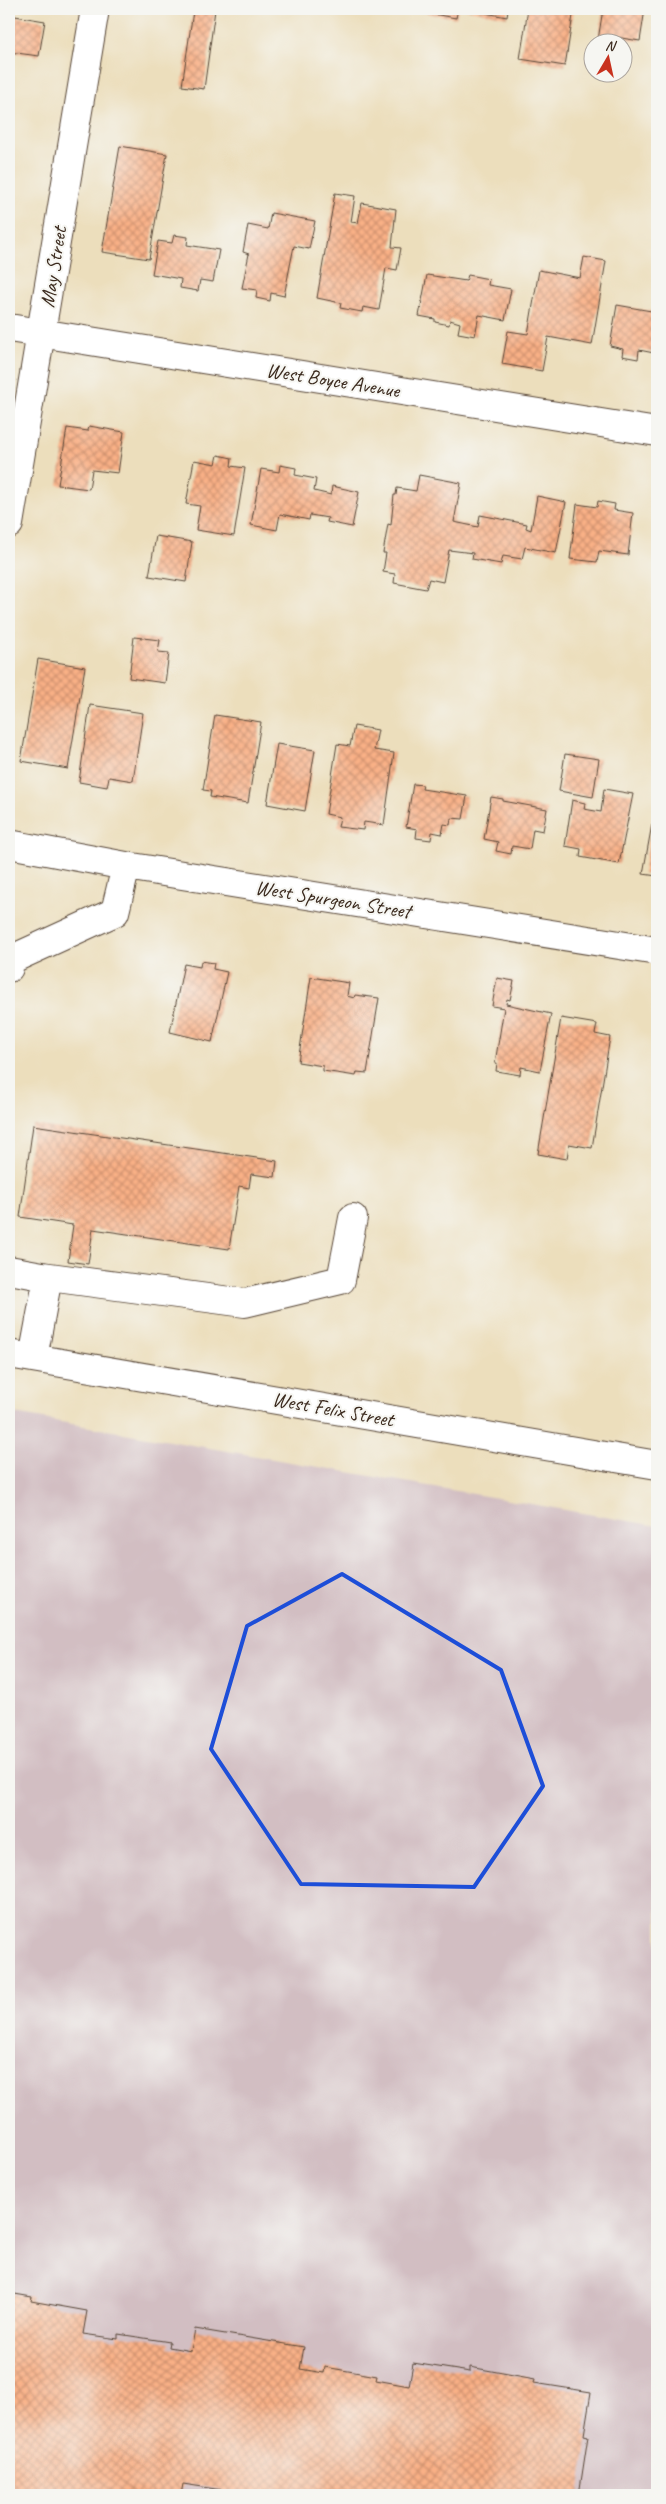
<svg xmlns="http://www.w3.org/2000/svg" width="666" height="2504" font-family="Caveat,sans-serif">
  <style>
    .industrial { fill: #d2bec2 }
    .building { fill: url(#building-cross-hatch) }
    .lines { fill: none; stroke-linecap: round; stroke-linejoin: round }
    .minor-casing { stroke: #564536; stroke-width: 30 }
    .minor { stroke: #fff; stroke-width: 28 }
    .marked { fill: none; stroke: #1d4ed8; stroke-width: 4; stroke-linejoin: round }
    .labels { text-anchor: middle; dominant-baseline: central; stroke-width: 4; stroke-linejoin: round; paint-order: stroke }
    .street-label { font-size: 21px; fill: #3b2a1e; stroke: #f6f6f2 }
  </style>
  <defs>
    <pattern id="building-cross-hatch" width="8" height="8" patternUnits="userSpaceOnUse" patternTransform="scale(1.25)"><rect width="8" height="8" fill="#f9b086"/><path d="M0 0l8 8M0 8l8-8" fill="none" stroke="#cb8f6d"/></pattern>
  </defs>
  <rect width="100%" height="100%" fill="#f6f6f2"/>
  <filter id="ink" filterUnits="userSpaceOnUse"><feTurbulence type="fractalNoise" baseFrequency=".02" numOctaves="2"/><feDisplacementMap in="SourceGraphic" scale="10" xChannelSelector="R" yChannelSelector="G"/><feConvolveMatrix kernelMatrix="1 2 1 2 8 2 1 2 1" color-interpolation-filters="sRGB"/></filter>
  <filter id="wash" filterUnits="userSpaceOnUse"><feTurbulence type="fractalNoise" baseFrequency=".0096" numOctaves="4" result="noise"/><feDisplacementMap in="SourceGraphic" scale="20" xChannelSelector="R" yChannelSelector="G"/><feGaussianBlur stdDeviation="1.12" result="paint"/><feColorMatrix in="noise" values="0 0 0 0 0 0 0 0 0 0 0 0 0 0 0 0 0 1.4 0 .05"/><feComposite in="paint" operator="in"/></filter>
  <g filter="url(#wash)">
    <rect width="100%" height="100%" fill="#ecdebc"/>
    <path class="industrial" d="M9 1413 657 1526V2495H9Z"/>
    <g id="blocks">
      <path class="building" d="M197 9 215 10 204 89 182 86 193 11H196Z
        M361 9H390L389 13Z
        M421 9H458L456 18 421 12Z
        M464 9H508L507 17Z
        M528 9H574L565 66 520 59Z
        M603 9H645L640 41 615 37 614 42 598 40Z
        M9 15 45 21 39 56 9 52Z
        M120 146 167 154 149 259 102 252Z
        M335 193 355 196 351 222 358 223 362 203 396 209 392 247 401 248 397 270 386 268 379 310 363 307 362 312 340 308 341 303 317 298Z
        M271 213 315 221 309 249 294 246 284 296 271 293 270 301 256 298 257 290 242 288 249 254 243 252 248 225 268 229Z
        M174 235 188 237 187 245 219 250 213 282 200 280 198 291 180 288 181 279 152 274 158 241 172 243Z
        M584 257 606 261 592 345 548 337 542 371 502 364 508 331 528 334 539 270 580 278Z
        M427 275 466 281 468 275 489 279 488 285 511 289 505 320 479 315 475 336 458 333 460 323 450 320 449 325 435 322V319L419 316Z
        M617 305 657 312 654 353 639 350 638 359 622 356 623 349 610 346Z
        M89 426 124 432 118 473 92 470 89 489 58 485 67 428 88 431Z
        M218 455 232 458 231 466 245 468 234 536 196 530 200 506 186 504 194 460 216 464Z
        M280 465 296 468 295 475 316 479 314 491 331 495 332 486 359 492 352 527 327 522 328 518 310 515 309 520 280 514 277 530 251 525 261 469 279 472Z
        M419 475 461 483 454 522 478 527 480 515 527 524 526 528 531 530 537 496 566 502 556 553 525 547 522 559 503 556 501 564 472 559 473 553 449 550 443 582 429 579 426 589 394 583 395 574 383 572 386 553H383L388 524 391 525 394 495H396L397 488 416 491Z
        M598 501 615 504 614 510 633 513 628 555 599 551 597 562 570 559 577 504 597 507Z
        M156 536 192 542 186 582 149 576Z
        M134 637 160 640 158 652 169 653 165 683 129 678Z
        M38 659 85 667 68 769 21 761Z
        M90 705 143 713 133 781 109 777 107 787 79 782Z
        M215 715 261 722 248 803 210 797 211 791 203 790Z
        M354 726 378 730 374 750 394 753 384 825 364 822 363 830 338 827 340 817 326 814 337 744 350 746Z
        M277 744 315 750 305 811 267 804Z
        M565 754 599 759 593 797 559 791Z
        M413 784 423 785 422 789 467 796 463 819 451 818 450 825 444 824 442 834 432 832 431 840 416 838 417 829 406 827Z
        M604 789 633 794 619 864 580 857 581 849 565 846 572 800 585 803 584 809 601 812Z
        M491 797 503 799V801L547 809 543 831 533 829 530 849 512 846 511 854 496 851 498 842 484 839Z
        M652 824 657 825V876L643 874Z
        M201 961 214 963 213 969 227 972 212 1042 170 1032 184 964 200 967Z
        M311 977 349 983 347 996 354 998 355 995 379 998 367 1073 357 1072 356 1076 323 1071V1066L298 1062Z
        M497 978 514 981 510 1000 507 999 506 1004 551 1014 540 1071 521 1067 520 1075 496 1071 497 1063H495L504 1008 492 1006Z
        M561 1018 597 1024 595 1034 610 1037 592 1148 569 1144 567 1159 538 1154Z
        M33 1125 277 1161 275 1177 251 1174 249 1188 239 1186 229 1249 93 1229 88 1264 68 1261 73 1225 20 1217Z
        M9 2293 32 2297 31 2301 87 2311 83 2334 118 2339V2334L170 2342 169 2347 191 2351 195 2329 304 2347 300 2369 324 2373 325 2367 377 2376 376 2380 409 2386 413 2363 470 2372V2367L535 2379 534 2383 591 2392 584 2435 588 2436 579 2495H255L183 2484 181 2495H9Z"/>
    </g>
  </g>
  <g filter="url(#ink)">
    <use href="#blocks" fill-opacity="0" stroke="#564536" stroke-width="1"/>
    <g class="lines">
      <defs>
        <path id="minor" d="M9 328 657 432
          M9 524 95 9
          M9 844 126 866 657 951
          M9 968 10 960 115 912 126 866
          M9 1270 48 1277 33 1358
          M42 1276 245 1303 341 1280 353 1218
          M9 1354 657 1465"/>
      </defs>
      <use href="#minor" class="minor-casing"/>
      <use href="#minor" class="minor"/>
    </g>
  </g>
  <path class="marked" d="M342 1574 501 1670 543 1786 474 1887 301 1884 211 1749 247 1626Z"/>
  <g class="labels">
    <g class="street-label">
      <text transform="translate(53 267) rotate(-81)">May Street</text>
      <text transform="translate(333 380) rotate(9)">West Boyce Avenue</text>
      <text transform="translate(333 899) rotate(9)">West Spurgeon Street</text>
      <text transform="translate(333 1409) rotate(10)">West Felix Street</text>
    </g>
  </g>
  <rect width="666" height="2504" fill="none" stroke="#f6f6f2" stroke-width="30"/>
  <g transform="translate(608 58) rotate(9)"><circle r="24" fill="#f6f6f2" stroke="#aba49d"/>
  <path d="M0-4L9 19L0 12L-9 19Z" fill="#c8321e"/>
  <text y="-8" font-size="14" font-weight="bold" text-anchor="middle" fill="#3b2a1e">N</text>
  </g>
</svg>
